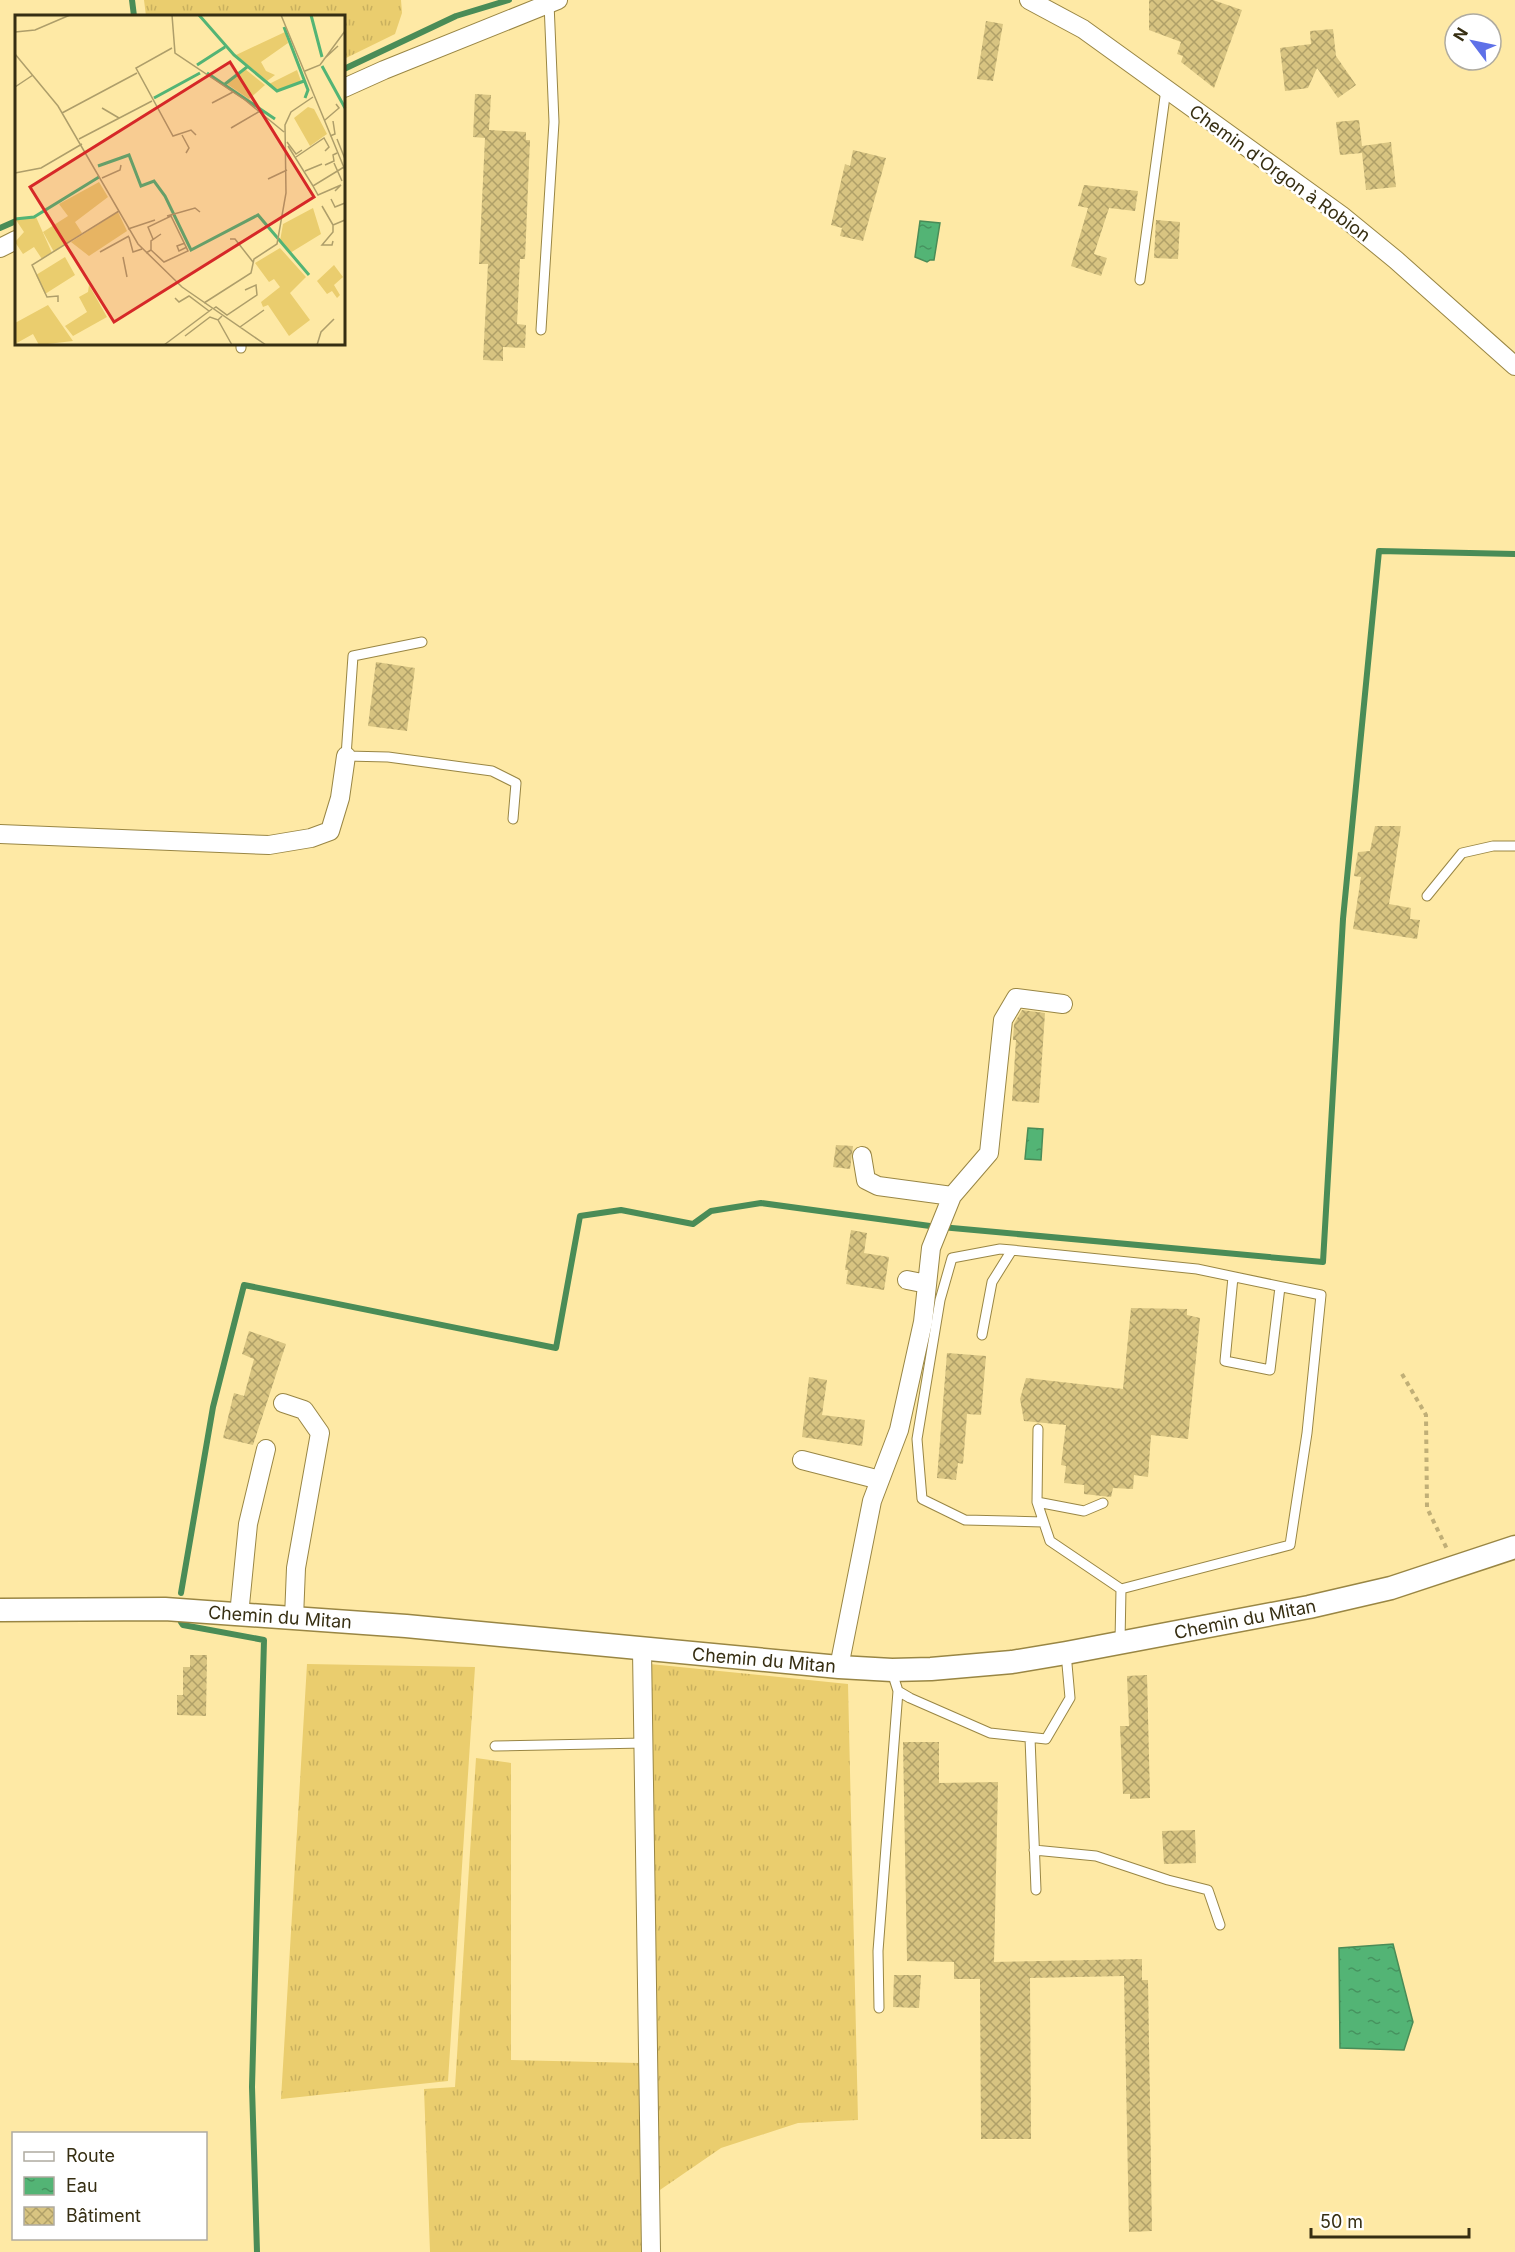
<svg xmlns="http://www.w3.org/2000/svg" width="1515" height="2252" font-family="Inter,sans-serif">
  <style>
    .grass { fill: url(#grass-tufts) }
    .water { fill: url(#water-ripples); stroke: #4a8c57; stroke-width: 1.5 }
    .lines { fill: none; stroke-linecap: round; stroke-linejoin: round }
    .stream { stroke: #4a8c57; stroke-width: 6 }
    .building { fill: url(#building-cross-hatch) }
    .service-casing { stroke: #998644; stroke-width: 11 }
    .minor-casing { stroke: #998644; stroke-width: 20 }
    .tertiary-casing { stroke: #998644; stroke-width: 25 }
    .path { stroke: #c0af77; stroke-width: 4; stroke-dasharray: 4.5 4.5; stroke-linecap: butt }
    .service { stroke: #fff; stroke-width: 9 }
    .minor { stroke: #fff; stroke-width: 18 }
    .tertiary { stroke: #fff; stroke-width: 22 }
    .labels { text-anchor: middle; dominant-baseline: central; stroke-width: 5; stroke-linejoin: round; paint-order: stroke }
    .street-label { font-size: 18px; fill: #362e12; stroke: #fff }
    .inset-river { fill: none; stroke: #53b475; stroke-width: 3 }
    .inset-road { fill: none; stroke: #ae9e6a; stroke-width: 1.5 }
    .view { fill: #d62828; fill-opacity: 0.15; stroke: #d62828; stroke-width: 3 }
    .inset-edge { fill: none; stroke: #362e12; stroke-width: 3 }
  </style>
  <defs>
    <pattern id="grass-tufts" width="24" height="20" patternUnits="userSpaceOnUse" patternTransform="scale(1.5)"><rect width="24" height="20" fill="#eacd6e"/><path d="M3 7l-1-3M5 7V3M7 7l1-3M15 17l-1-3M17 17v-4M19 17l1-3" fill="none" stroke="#c9b05e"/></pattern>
    <pattern id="water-ripples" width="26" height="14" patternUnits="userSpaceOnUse" patternTransform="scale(1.5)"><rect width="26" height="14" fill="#53b475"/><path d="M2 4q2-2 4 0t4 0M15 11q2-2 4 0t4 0" fill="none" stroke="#46935f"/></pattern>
    <pattern id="building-cross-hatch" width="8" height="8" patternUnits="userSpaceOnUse" patternTransform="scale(1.5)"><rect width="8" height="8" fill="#d8c481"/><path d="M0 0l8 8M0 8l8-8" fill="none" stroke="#b0a068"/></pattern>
  </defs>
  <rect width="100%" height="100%" fill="#fee9a5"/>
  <path class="grass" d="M144 0H401L402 13 395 34 344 59V16H146Z
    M307 1664 475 1667 448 2081 281 2099Z
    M650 1664 848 1684 858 2120 798 2123 721 2148 657 2192Z
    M476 1758 511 1763V2060L639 2063 643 2252H430L424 2089 455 2087Z"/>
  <path class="water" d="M920 221 940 223 934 260H930L927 262 915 257Z
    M1028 1128 1043 1129 1041 1160 1025 1159Z
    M1393 1944 1413 2022 1404 2050 1340 2048 1339 1948Z"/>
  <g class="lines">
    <path class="stream" d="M132 0 134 16
      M344 69 456 16 509 0
      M0 228 16 221
      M181 1593 213 1407 244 1285 556 1348 580 1216 621 1210 693 1224 711 1211 761 1203 930 1226 1323 1262 1343 919 1379 551 1515 554
      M181 1622 183 1625 264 1640 252 2087 257 2252"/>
  </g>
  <path class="building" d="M1149 0H1213L1242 10 1214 88 1181 62 1183 56 1177 54 1181 42 1149 30Z
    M986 21 1003 24 993 81 977 79Z
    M1333 29 1336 56 1356 85 1338 98 1317 68 1308 88 1285 91 1280 48 1311 44 1310 31Z
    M475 94 491 95 489 130 526 132V140H530L525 259H520L517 324 526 325 525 348 503 347V361L483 360 488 264H479L485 138 473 137Z
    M1359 120 1362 146 1391 142 1396 187 1366 190 1362 153 1340 155 1336 122Z
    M853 150 886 158 863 241 840 236 842 228 831 225 845 164 850 166Z
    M1084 185 1138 191 1135 211 1109 208 1094 254 1107 258 1101 276 1071 266 1088 208 1078 206Z
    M1156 220 1180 222 1178 259 1154 258Z
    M376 662 415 668 407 731 368 726Z
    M1375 826H1401L1389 904 1411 908 1410 919 1420 920 1417 939 1353 929 1361 877 1354 876 1358 852 1370 851Z
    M1022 1010 1045 1013 1039 1103 1012 1101 1016 1040H1013L1014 1024Z
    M836 1145 853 1146 850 1169 833 1167Z
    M851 1230 867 1233 864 1253 889 1257 884 1290 846 1284 848 1270H845Z
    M1131 1308 1187 1309V1315L1200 1318 1188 1439 1151 1435 1148 1477 1134 1475 1133 1489 1113 1488 1111 1497 1084 1494V1485L1064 1483 1066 1466 1061 1465 1066 1425 1024 1421 1020 1399 1026 1378 1123 1389Z
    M249 1331 286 1344 253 1445 223 1438 234 1393 244 1396 254 1359 242 1354Z
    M947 1353 986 1356 981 1415 967 1414 963 1464 958 1463 956 1480 937 1478Z
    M809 1377 827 1380 822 1415 865 1420 862 1446 802 1437Z
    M190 1655H207L206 1716 177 1715V1695H183V1667H190Z
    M1147 1675 1150 1798 1130 1799V1794H1123L1120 1726H1129L1127 1676Z
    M903 1742H939V1783L998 1782 994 1962 1142 1959V1980H1148L1152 2231 1129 2232 1124 1976 1030 1978 1031 2139H981L980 1979H954V1962L907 1961Z
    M1195 1830 1196 1863 1164 1864 1162 1831Z
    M894 1975H921L919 2008 893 2007Z"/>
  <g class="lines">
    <defs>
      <path id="service" d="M1140 280 1166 89
        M541 330 554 122 549 3
        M241 348V344
        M422 642 353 656 346 756 388 757 492 771 516 783 513 819
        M1427 896 1462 853 1493 846H1515
        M1233 1277 1225 1361 1270 1370 1280 1287
        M982 1335 992 1282 1012 1250
        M1038 1429 1037 1502 1050 1541 1121 1589 1120 1642
        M1037 1502 1084 1511 1103 1503
        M1043 1522 965 1520 922 1499 917 1439 940 1300 952 1258 1000 1249 1012 1250 1197 1269 1321 1295 1307 1433 1290 1545 1121 1589
        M892 1672 898 1691 910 1698 990 1733 1046 1739 1070 1698 1066 1653
        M1030 1738 1036 1890
        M495 1746 644 1743
        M1034 1850 1096 1856 1168 1880 1208 1890 1220 1925
        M879 2008 878 1951 898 1691"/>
      <path id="minor" d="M1029 0 1083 29 1341 215 1396 260 1515 366
        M344 88 384 70 558 0
        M0 248 16 240
        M0 834 269 845 311 838 330 831 340 798 346 756
        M862 1156 866 1180 878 1186 952 1196
        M907 1280 927 1284
        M283 1403 304 1410 320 1433 296 1568 294 1618
        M802 1460 880 1480
        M239 1615 248 1524 266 1449
        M642 1650 651 2252
        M839 1667 872 1501 899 1430 923 1322 931 1248 952 1196 989 1153 1003 1020 1016 998 1063 1004"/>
      <path id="tertiary" d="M0 1610 165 1609 406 1626 839 1667 892 1670 931 1669 1012 1662 1066 1653 1309 1607 1391 1588 1515 1547"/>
    </defs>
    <use href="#service" class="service-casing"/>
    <use href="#minor" class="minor-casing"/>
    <use href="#tertiary" class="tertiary-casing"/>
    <path class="path" d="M1402 1374 1426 1415 1427 1508 1447 1549"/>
    <use href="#service" class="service"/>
    <use href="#minor" class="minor"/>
    <use href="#tertiary" class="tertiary"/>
  </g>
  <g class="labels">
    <g class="street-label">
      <text transform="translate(1280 173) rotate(36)">Chemin d'Orgon à Robion</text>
      <text transform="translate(280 1617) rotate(4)">Chemin du Mitan</text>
      <text transform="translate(1245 1619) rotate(-11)">Chemin du Mitan</text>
      <text transform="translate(764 1660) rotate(5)">Chemin du Mitan</text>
    </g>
  </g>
  <g transform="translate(15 15)">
    <rect width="330" height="330" fill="#fee9a5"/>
    <path d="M270 17 273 28 246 47 251 56 260 60 252 66 221 40ZM230 54 250 70 234 84 212 69ZM282 55 286 66 263 75 254 69ZM293 92 299 94 312 119 295 131 279 103ZM84 167 93 182 60 207 67 218 39 237 28 217 53 201 44 189ZM298 193 306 219 275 238 265 226 268 209ZM103 197 112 216 74 241 56 227ZM265 233 291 262 275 278 295 305 274 321 253 290 248 292 246 287 265 272 259 264 254 267 240 248ZM50 242 60 260 30 279 21 260ZM319 250 328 262 319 270 325 280 322 283 317 276 312 279 302 266ZM74 270 92 302 58 321 50 311 72 297 64 282 73 277ZM33 290 58 326 24 330 18 319 0 329V308Z" fill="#eacd6e"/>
    <path d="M21 202 37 238 27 244 19 232 8 239 0 227 9 217 1 205Z" fill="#eacd6e"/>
    <path class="inset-river" d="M184 0 219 40 262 76 289 66M296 0 307 42M269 12 293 75 290 83M182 50 210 32M307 51 330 93M192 58 260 104M210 69 232 52M139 83 185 58M83 151 114 140 126 171 139 166 150 181 176 235 243 200 294 260M0 204 19 202 84 162"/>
    <path class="inset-road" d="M157 0 160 38 230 85 269 117M266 0 330 155M0 17 20 15 55 0M157 33 121 53 158 121 176 115 181 120M0 39 43 91 123 229 167 272 251 330M309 44 323 31M290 56 305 50 330 16M0 72 18 60M197 88 218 77M87 93 104 103M47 98 122 58M310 105 324 93 321 89M216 113 245 96M167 120 174 133 171 138M315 121 320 119 318 106M64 124 137 86M322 124 330 144M272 127 281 139 287 135M273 131 298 171 329 152M281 142 309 123 314 132 310 136M319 148 327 166M310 150 319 146 318 140 322 138M290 156 307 149M0 158 26 153 67 129M87 163 105 155 106 150M253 164 272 155M298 171 303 180 326 170 320 176M316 184 320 192 330 188M307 191 318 210M152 201 180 193 185 197M113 214 140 205M114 222 118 237 127 234M215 224H220L238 247M318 226 317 230H307L318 217V210L330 205M170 228 162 231 164 236 172 232M136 235 149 247 173 236 156 201 133 212 138 224M85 237 114 221M131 238 136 235V226L146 219M108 242 112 262M160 283 164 287 174 281 194 296M43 287V281L32 282 17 250 104 196M189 288 236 258 239 244 262 229 271 178 270 110 276 97 298 82M198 294 201 292 212 300 242 280 241 270 230 275M203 305 217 330M225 312 249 295M170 321 195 302 203 305 207 301M149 330 197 294M302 330 306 317 319 304"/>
    <path class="view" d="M215 47 299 182 99 307 15 172Z"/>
    <rect width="330" height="330" class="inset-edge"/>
  </g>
  <rect x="12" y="2132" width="195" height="108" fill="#ffffff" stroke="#afaba0" stroke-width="1.5"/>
  <rect x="24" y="2152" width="30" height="9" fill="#ffffff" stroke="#afaba0" stroke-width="1.5"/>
  <text x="66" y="2162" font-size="18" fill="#362e12">Route</text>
  <rect x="24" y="2177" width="30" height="18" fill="url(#water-ripples)" stroke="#afaba0" stroke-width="1.5"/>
  <text x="66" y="2192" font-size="18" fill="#362e12">Eau</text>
  <rect x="24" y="2207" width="30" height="18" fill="url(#building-cross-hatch)" stroke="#afaba0" stroke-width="1.5"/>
  <text x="66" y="2222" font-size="18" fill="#362e12">Bâtiment</text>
  <g transform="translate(1473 42) rotate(302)"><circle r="28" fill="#ffffff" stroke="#afaba0" stroke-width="1.5"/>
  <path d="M0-4.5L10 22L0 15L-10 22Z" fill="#5e71e8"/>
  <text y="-9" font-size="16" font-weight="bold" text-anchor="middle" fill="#362e12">N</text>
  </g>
  <path d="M1311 2228v9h158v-9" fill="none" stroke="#362e12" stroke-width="3"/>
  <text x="1320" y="2228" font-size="18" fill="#362e12" stroke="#ffffff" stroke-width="4.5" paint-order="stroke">50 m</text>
</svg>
